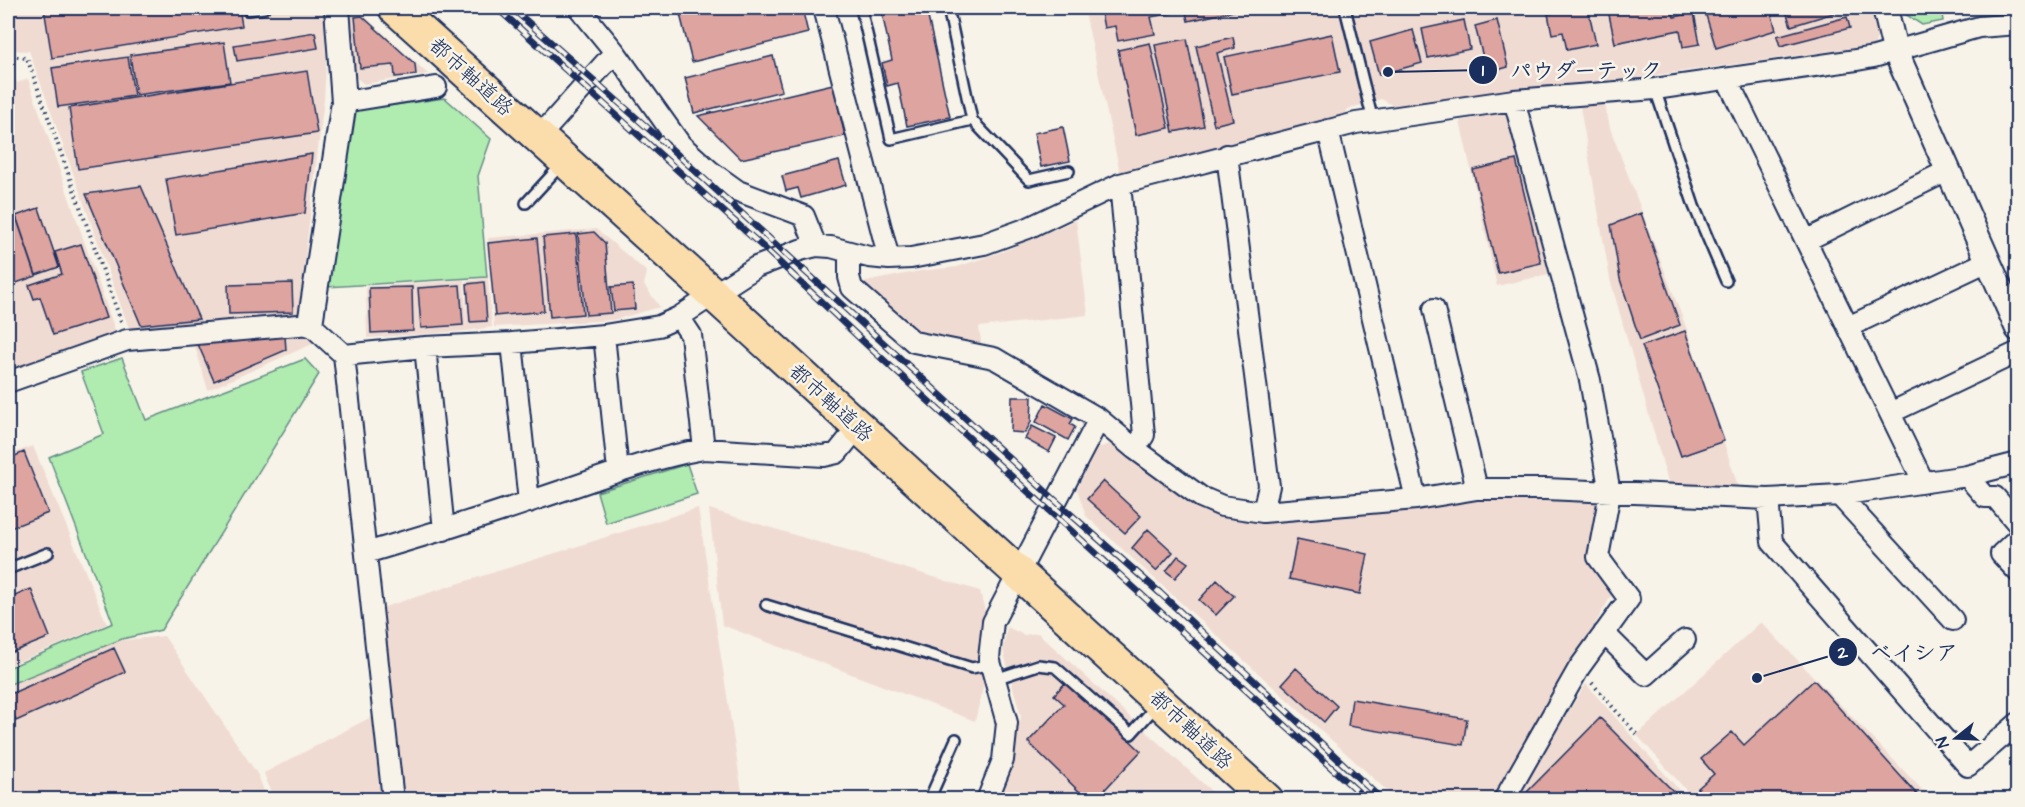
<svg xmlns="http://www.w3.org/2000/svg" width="2025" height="807" font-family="'Architects Daughter','Klee One',sans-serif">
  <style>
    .built { fill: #f0dbd2 }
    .green { fill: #b0ebb0; stroke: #668d87; stroke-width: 1.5 }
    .building { fill: #dea4a0; stroke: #1b2f5e; stroke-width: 1.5 }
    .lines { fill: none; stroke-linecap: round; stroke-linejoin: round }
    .service-casing { stroke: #1b2f5e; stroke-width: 14 }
    .minor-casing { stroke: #1b2f5e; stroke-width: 24 }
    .tertiary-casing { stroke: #1b2f5e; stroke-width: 28 }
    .primary-casing { stroke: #1b2f5e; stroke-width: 36 }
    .path { stroke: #1b2f5e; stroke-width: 4; stroke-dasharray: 1.5 4.5; stroke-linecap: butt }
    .service { stroke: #f7f3e8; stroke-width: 9 }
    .minor { stroke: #f7f3e8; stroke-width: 20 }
    .tertiary { stroke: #f7f3e8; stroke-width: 24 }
    .primary { stroke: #fbddab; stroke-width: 32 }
    .rail-casing { stroke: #1b2f5e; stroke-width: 7 }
    .rail { stroke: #f7f3e8; stroke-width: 4.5; stroke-dasharray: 14; stroke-linecap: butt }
    .labels { text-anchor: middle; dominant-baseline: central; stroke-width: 5; stroke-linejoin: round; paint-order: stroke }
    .street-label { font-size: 21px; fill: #1b2f5e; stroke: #f7f3e8 }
    .leader { fill: none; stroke: #1b2f5e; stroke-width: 2 }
    .callout-dot { fill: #1b2f5e; stroke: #f7f3e8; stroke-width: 2 }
    .mark-label { font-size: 18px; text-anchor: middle; font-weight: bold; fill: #fff }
    .callout-label { font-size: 22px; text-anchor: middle; font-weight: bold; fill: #1b2f5e; stroke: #f7f3e8; stroke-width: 5; stroke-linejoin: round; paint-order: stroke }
  </style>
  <rect width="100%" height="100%" fill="#f7f3e8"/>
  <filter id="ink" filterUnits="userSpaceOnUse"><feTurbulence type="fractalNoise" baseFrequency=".0167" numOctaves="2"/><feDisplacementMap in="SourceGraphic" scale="12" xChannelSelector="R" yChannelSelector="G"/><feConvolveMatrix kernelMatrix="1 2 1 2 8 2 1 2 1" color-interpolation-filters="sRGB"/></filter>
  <g filter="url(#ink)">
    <path class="built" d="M8 8H324L326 64 324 99 298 316 130 331 29 51 10 50 8 44Z
      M351 8H355L428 74 364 84 353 75Z
      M1084 8H1872L1879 33 1874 45 1402 110 1381 99 1348 109 1338 120 1121 177Z
      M8 61 17 83 28 79 116 333 8 370Z
      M1605 105 1610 128 1686 327 1738 486 1669 485 1610 279 1580 107Z
      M1504 113 1515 128 1549 274 1497 286 1460 121Z
      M1076 220 1088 315 979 327 982 349 916 333 860 283 920 271 957 267 1004 251Z
      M596 229 647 272 644 285 660 307 613 320 494 327 488 238Z
      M488 278 492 327 466 331 367 338 366 287 464 280 467 330 466 281Z
      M302 331 317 342 208 390 193 340Z
      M1114 443 1202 511 1263 520 1463 496 1591 498 1598 506 1588 556 1616 587 1496 799H1396L1086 516 1077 489 1097 448Z
      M33 446 107 624 8 666V455Z
      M698 508 743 799H400L381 608Z
      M709 509 980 591 985 611 978 652 984 683 975 721 722 625Z
      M1761 622 1931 799H1694L1637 735Z
      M1007 627 1024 635 1038 633 1220 799 994 800 1021 717 1003 650Z
      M164 636 258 775 267 799 8 800V685L116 641Z
      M1586 684 1687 799 1513 800Z
      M373 716 380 799H273L264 773Z"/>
    <path class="green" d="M1903 8H1941L1943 21 1922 25 1905 14Z
      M445 98 491 139 478 176 487 277 327 287 351 111Z
      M122 358 146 420 305 359 319 374 161 630 122 639 8 685V668L113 623 49 457 104 434 81 372Z
      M687 464 697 494 606 523 597 492Z"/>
    <path class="building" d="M44 8H239L242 26 52 58Z
      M691 8H802L808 33 692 62 679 10Z
      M874 8H926L950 117 907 126 898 83 887 86 882 63 892 60 882 13 875 14Z
      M1100 8H1172L1173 13 1151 17 1155 34 1118 41 1115 26 1104 28Z
      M1185 8H1247L1188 21Z
      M1560 8H1588L1596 44 1567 50 1563 32 1552 34 1548 14 1561 11Z
      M1620 8H1672L1674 17 1694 13 1700 44 1683 47 1680 30 1615 43 1608 10Z
      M1720 8H1770L1776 30 1716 48 1705 12Z
      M1785 8H1846L1847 9 1791 26Z
      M362 16 415 64 416 75 395 77 394 65 360 68 355 17Z
      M1847 17 1850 28 1780 46 1777 36Z
      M1464 20 1470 49 1428 58 1422 29Z
      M1497 20 1508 67 1487 73 1475 26Z
      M1413 30 1422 63 1379 75 1370 42Z
      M315 32 318 48 237 61 234 45Z
      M1332 34 1340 72 1232 94 1224 57Z
      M1233 37 1235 48 1217 53 1233 120 1214 125 1196 46Z
      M1187 39 1204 126 1173 132 1155 45Z
      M224 42 230 82 136 95 130 55Z
      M1150 43 1169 128 1136 135 1118 50Z
      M773 56 782 91 694 113 685 78Z
      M128 57 134 96 58 107 52 68Z
      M307 71 317 133 78 169 69 108Z
      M833 84 845 136 741 159 698 116Z
      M1063 127 1070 161 1041 167 1034 133Z
      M312 154 305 213 176 235 166 179Z
      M1516 160 1541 263 1498 273 1473 170Z
      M839 161 846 185 801 198 798 188 786 191 782 176Z
      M141 186 199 319 141 325 86 194Z
      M9 196 36 276 8 286V197Z
      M39 208 59 267 36 275 16 216Z
      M1641 213 1680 325 1640 340 1620 279 1611 225Z
      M594 232 605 243 611 313 586 315 578 234Z
      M576 234 583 314 550 317 543 237Z
      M537 238 544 311 495 316 488 243Z
      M81 244 106 318 53 335 40 297 34 299 29 285 62 274 55 252Z
      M484 282 487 321 470 322 467 284Z
      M292 283 293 312 229 314 228 285Z
      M460 285 463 325 421 328 418 288Z
      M633 285 635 309 614 311 611 287Z
      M412 287 413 331 371 333 369 288Z
      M1685 331 1724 441 1681 456 1642 346Z
      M285 336 286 350 214 381 197 342Z
      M1012 397H1032L1031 422 1025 433 1011 432Z
      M1045 404 1073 419 1070 424 1075 427 1068 440 1036 422Z
      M1032 426 1056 438 1049 452 1025 439Z
      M24 452 48 513 8 529V459Z
      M1103 481 1141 516 1125 533 1087 499Z
      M1148 529 1173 552 1156 571 1132 548Z
      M1297 539 1368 554 1360 594 1289 579Z
      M1178 556 1188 563 1175 578 1166 571Z
      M1217 580 1234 596 1216 615 1199 600Z
      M31 589 50 637 8 654V599Z
      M114 648 125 672 16 721 8 701V695Z
      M1296 668 1337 706 1324 722 1282 684Z
      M1814 680 1922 800H1707L1697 789 1714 774 1701 759 1732 732 1744 745Z
      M1067 681 1141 751 1095 800H1088L1028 742 1064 704 1054 695Z
      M1352 699 1467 719 1463 745 1348 726Z
      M1600 718 1682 800H1535L1527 792Z"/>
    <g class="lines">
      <defs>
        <path id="service" d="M247 8 248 10 264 8
          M861 8 891 139 972 120
          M948 8 972 120 1029 180 1069 171
          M1345 8 1373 121
          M1655 89 1694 206 1726 281
          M526 203 561 165
          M8 569 48 553
          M766 605 972 668 991 664
          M995 679 1038 665 1055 667 1131 734 1157 705
          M16 800V798
          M929 800 956 739"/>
        <path id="minor" d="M579 8 615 52 681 145 710 171 738 191 804 216 816 246
          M824 8 889 259
          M1727 79 1923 481
          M344 102 436 87
          M1328 130 1416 499
          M538 138 615 52
          M1227 155 1269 486 1263 512
          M1120 184 1144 435 1135 449
          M1807 240 1947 171
          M849 252V277L852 288 914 342 994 358 1099 419 1135 449 1201 497 1222 506 1263 512 1416 499 1477 489H1546L1768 499 1839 495 1967 476 2018 463
          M1434 309 1477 489
          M679 317 691 335 704 449
          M1848 327 1988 261
          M604 335 617 461 620 471
          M512 343 529 502
          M425 347 444 530
          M344 355 393 800
          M8 382 127 340 310 324 344 355 425 347 512 343 604 335 659 326 679 317 756 267 800 250 816 246 831 247 869 257 889 259 911 258 984 244 1028 228 1120 184 1356 123 1514 100 1655 89 1856 60 1874 57 1979 27 2018 24
          M1890 413 2018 352
          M1967 476 1985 497H1995L2018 524
          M1839 495 1953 620
          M1768 499 1772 542 1968 766 2018 723
          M2018 538 2001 554 2018 572
          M366 553C424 536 481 518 537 499 592 481 647 459 704 449L824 456 837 453 858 427
          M1604 633 1646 675 1685 640
          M987 800 1003 760 1007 723 989 658 993 622 1099 419
          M1504 800 1579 668 1629 599 1598 557 1610 493 1590 380 1514 100"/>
        <path id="tertiary" d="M1885 8 1895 50 2018 329
          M310 324 344 102 337 8"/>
        <path id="primary" d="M395 8 713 294 1267 800"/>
      </defs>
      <use href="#service" class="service-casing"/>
      <use href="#minor" class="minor-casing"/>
      <use href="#tertiary" class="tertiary-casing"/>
      <use href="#primary" class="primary-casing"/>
      <path class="path" d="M8 52 9 56 27 58 122 324
        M1592 683 1637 735"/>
      <use href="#service" class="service"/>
      <use href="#minor" class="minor"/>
      <use href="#tertiary" class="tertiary"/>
      <use href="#primary" class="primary"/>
      <defs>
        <path id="rail" d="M497 8 762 246 866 344 1367 800
          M512 8 667 145 1067 511 1160 593 1382 800"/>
      </defs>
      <use href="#rail" class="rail-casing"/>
      <use href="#rail" class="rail"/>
    </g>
  </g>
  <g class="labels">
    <g class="street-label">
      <text transform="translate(471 77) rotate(42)">都市軸道路</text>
      <text transform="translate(831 403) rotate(42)">都市軸道路</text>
      <text transform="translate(1191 730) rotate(43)">都市軸道路</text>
    </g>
  </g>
  <path class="leader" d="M1388 72L1483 70M1757 678L1843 652"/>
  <g class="callout-dot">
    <circle cx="1388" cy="72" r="6"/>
    <circle cx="1757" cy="678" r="6"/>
    <circle cx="1483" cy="70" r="15"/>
    <circle cx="1843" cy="652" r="15"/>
  </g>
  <g class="mark-label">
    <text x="1483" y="76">1</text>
    <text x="1843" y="658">2</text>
  </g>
  <g class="callout-label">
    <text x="1586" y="78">パウダーテック</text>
    <text x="1914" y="660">ベイシア</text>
  </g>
  <rect width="2025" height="807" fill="none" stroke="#f7f3e8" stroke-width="30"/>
  <rect x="15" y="15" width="1995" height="777" fill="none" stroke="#1b2f5e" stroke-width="2" filter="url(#ink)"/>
  <g transform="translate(1956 738) rotate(252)" stroke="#f7f3e8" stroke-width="4.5" paint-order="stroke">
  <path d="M0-4.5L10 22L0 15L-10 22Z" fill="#1b2f5e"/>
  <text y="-9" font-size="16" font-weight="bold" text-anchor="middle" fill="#1b2f5e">N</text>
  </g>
</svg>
